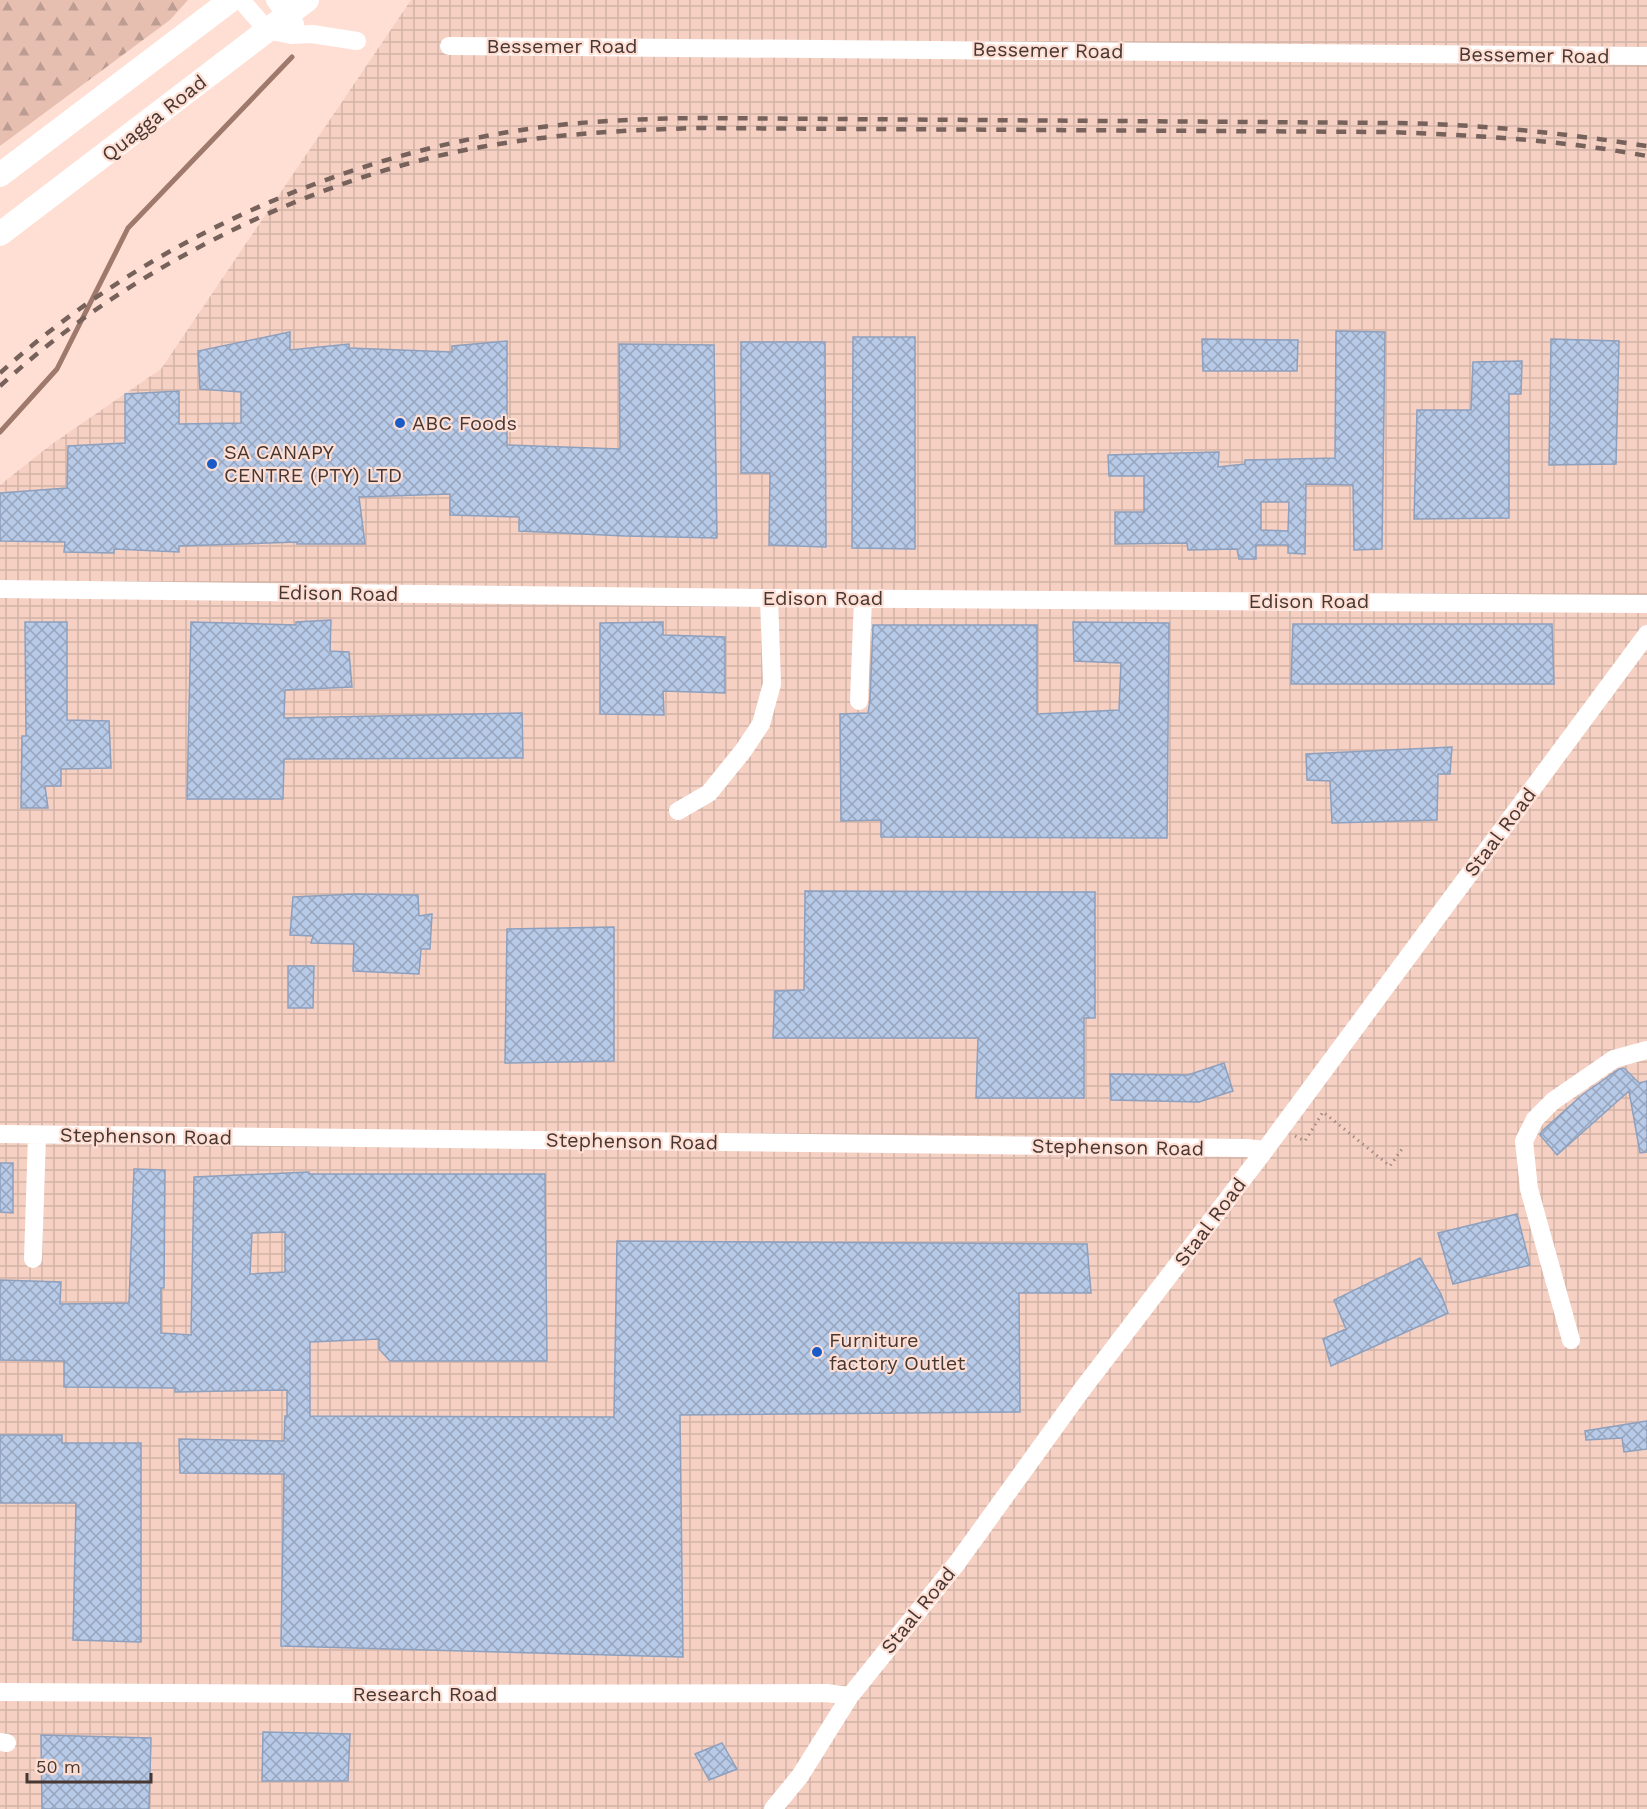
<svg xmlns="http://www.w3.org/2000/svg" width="1647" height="1809" font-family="'Work Sans',sans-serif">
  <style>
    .industrial { fill: url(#industrial-grid) }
    .forest { fill: url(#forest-firs) }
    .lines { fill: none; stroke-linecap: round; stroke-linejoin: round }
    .stream { stroke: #9f796c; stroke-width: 5 }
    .building { fill: url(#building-cross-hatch); stroke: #8ea0bd; stroke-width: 1.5; fill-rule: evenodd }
    .path { stroke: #a38b83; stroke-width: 3; stroke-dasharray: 1.5 4.5; stroke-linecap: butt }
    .minor { stroke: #fff; stroke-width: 18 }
    .major { stroke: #fff; stroke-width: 24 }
    .rail { stroke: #76625b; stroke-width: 4.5; stroke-dasharray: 10 10; stroke-linecap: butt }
    .poi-dot { fill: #1b5bc7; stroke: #ffdfd4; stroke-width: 2 }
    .labels { text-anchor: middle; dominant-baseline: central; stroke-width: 4.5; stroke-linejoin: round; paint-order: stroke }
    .street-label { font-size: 20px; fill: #473732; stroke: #ffdfd4 }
    .poi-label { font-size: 20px; fill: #473732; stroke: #ffdfd4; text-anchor: start }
  </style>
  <defs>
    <pattern id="industrial-grid" width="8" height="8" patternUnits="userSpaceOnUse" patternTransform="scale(1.5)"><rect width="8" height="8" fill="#f5d0c3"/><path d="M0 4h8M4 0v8" fill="none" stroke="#d3b3a8"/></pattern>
    <pattern id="forest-firs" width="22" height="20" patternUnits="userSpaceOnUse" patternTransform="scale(1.5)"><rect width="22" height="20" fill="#e7bfb1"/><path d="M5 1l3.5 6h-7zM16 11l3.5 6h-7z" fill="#bd9c91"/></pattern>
    <pattern id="building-cross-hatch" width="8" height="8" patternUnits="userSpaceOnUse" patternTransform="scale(1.5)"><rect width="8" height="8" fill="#b7cae8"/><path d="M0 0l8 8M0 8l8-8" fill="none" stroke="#97a5bd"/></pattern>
  </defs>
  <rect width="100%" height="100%" fill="#ffdfd4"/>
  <path class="industrial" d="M411 0H1647V1809H0V485L52 444 161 369Z"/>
  <path class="forest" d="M0 0H188L170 20 0 146Z"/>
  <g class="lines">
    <path class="stream" d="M0 432 57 369 128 228 292 57"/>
  </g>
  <path class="building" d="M1336 331 1385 332 1382 549 1354 550 1353 485 1306 484 1305 554 1288 553V545H1256V559H1239L1237 549 1188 550 1187 543 1115 544V512H1144V476H1109L1108 455 1219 452 1218 467 1245 464V460L1335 458ZM1261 502H1289L1288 531 1261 530Z
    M290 332V350L349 344V348L452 352V346L507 341V445L620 449 619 344 714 345 717 538 625 536 519 531V517L450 515V494L359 497 365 544H297V542L179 546V552L114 549V553L64 552 65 542 0 541V493L67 488 68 446 125 443V394L179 391V424L241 423V392L200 389 198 351Z
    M853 337H915V549L852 548Z
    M1202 339 1298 340 1297 371H1203Z
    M1551 339 1619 341 1616 464 1549 465Z
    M741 342H825L826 547 769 545 770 473H741Z
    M1522 361 1521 394H1509V518L1414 519 1417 410H1471L1473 362Z
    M331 620 330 651 349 652 352 687 285 690 284 718 522 713 523 758 284 759 283 799H187L191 622 296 625V622Z
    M25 622H67V720L109 721 111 768 61 769V786H45L48 808H21L22 736H26Z
    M663 622V635L725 637V693L663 691 664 715 600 714V623Z
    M1073 622 1169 623 1167 838 881 837V820L841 821 840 714 868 713 870 701 873 625H1037V714L1119 710 1121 663 1074 661Z
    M1293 624H1552L1554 684H1291Z
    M1452 747 1450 774H1438L1437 820 1332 823 1330 781 1307 780 1306 754Z
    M805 891 1095 892V1018H1084V1098H976L978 1038H773L775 991 804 990Z
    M354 894 418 895 419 916 432 914 430 949H421L419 974 353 971 354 944 311 943 313 936 290 935 293 897Z
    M614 927V1061L505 1063 507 929Z
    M288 966H314L313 1008H288Z
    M1224 1063 1233 1091 1199 1102 1111 1100 1110 1074 1188 1075Z
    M1624 1068 1639 1083 1647 1081V1152L1640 1153 1629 1091 1557 1155 1540 1135 1542 1131 1582 1095 1619 1069Z
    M0 1163H13V1213L0 1212Z
    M134 1169 165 1170 164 1288H161V1333L191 1335 194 1177 309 1172V1174H545L547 1361H390L379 1349V1339L310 1342V1416L614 1417 617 1241 1087 1244 1091 1293H1019L1020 1412 680 1415 683 1657 281 1646 284 1474 180 1473 179 1439 284 1441 285 1416H287V1390L175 1392V1388L64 1387V1361L0 1360V1280L61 1282 60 1304 129 1303ZM285 1232V1272L250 1274 252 1233Z
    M1517 1214 1530 1265 1453 1284 1438 1233Z
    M1420 1258 1441 1294 1448 1313 1331 1366 1323 1339 1346 1329 1334 1300Z
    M1647 1421V1449L1624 1452 1622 1438 1586 1440 1585 1431Z
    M0 1435H62V1443H141V1642L73 1640 76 1503H0Z
    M263 1732 350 1734 348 1781H262Z
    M41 1735 151 1738 149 1809H42Z
    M722 1743 737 1769 709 1780 695 1754Z"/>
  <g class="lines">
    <path class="path" d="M1295 1136 1305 1141 1323 1112 1390 1166 1402 1149"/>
    <path class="minor" d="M241 0 267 30 291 35 312 34 357 41
      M275 0 286 15 295 24
      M449 46 1647 56
      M0 589 769 598 1647 604
      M859 701 863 599
      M678 811 709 793 743 751 761 724 772 684 769 598
      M0 1134 1247 1148 1265 1150
      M33 1259 37 1135
      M1571 1340 1529 1189 1524 1141 1535 1119 1553 1101 1614 1059 1647 1050
      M0 1692 348 1694 826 1693 850 1696
      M0 1742 7 1743
      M773 1809 800 1776 850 1696 957 1563 1081 1391 1265 1150 1647 634"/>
    <path class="major" d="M0 175 231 0
      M0 234 307 0"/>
    <path class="rail" d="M0 373C142 245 327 161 515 131 575 121 636 119 697 118L1393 123C1479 124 1562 133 1647 146
      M0 386C127 269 310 178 481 147 553 134 624 130 697 128L1387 132C1474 135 1561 140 1647 156"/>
  </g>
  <g class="poi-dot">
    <circle cx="400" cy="423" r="6"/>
    <circle cx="212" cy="464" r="6"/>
    <circle cx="817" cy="1352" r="6"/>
  </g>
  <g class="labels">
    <g class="street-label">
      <text x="562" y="46">Bessemer Road</text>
      <text transform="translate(1048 50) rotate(1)">Bessemer Road</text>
      <text transform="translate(1534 55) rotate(1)">Bessemer Road</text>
      <text transform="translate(154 118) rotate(-38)">Quagga Road</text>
      <text transform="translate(338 593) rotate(1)">Edison Road</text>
      <text x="823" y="598">Edison Road</text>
      <text x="1309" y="601">Edison Road</text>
      <text transform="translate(1500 832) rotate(-53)">Staal Road</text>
      <text transform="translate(146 1136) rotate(1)">Stephenson Road</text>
      <text transform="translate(632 1141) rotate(1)">Stephenson Road</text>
      <text transform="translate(1118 1147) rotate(1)">Stephenson Road</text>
      <text transform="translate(1210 1222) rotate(-53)">Staal Road</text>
      <text transform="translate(918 1610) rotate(-51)">Staal Road</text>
      <text x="425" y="1694">Research Road</text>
    </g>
    <g class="poi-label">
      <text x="412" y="423">ABC Foods</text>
      <text x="224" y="452">SA CANAPY<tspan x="224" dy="23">CENTRE (PTY) LTD</tspan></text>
      <text x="829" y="1340">Furniture<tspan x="829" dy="23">factory Outlet</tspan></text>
    </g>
  </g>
  <path d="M27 1773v9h124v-9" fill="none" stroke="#473732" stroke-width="3"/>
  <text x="36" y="1773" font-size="18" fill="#473732" stroke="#ffdfd4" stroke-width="4.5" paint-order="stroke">50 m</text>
</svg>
